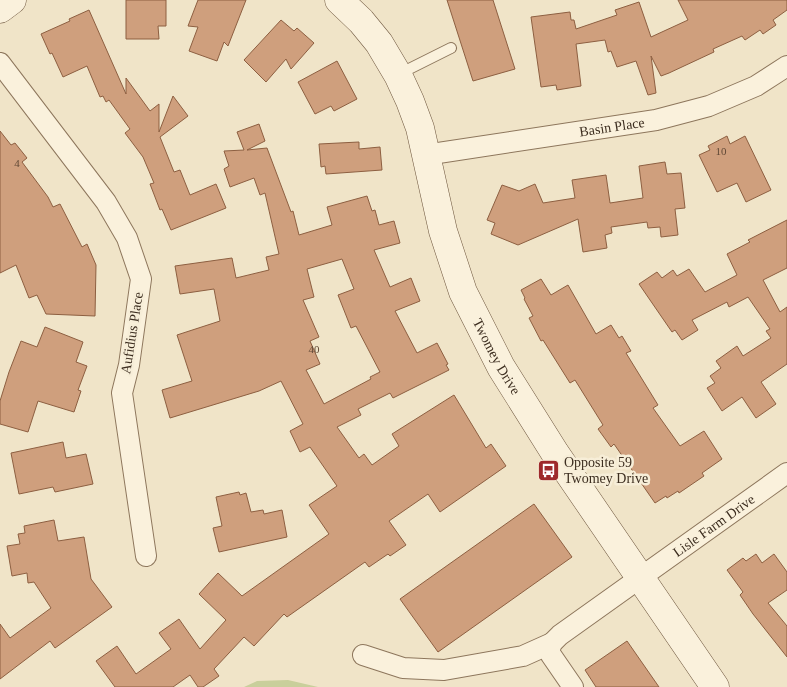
<svg xmlns="http://www.w3.org/2000/svg" width="787" height="687" font-family="Georgia,serif">
  <style>
    .green { fill: #c9cf9b }
    .building { fill: #cf9f7d; stroke: #8d5f41; fill-rule: evenodd }
    .lines { fill: none; stroke-linecap: round; stroke-linejoin: round }
    .lane-casing { stroke: #8d765c; stroke-width: 12 }
    .street-casing { stroke: #8d765c; stroke-width: 22 }
    .secondary-casing { stroke: #6f573f; stroke-width: 29 }
    .lane { stroke: #faf1dc; stroke-width: 10 }
    .street { stroke: #faf1dc; stroke-width: 20 }
    .secondary { stroke: #faf1dc; stroke-width: 28 }
    .labels { text-anchor: middle; dominant-baseline: central; stroke-width: 5; stroke-linejoin: round; paint-order: stroke }
    .number-label { font-size: 11px; fill: #624a37 }
    .street-label { font-size: 14px; fill: #3d2e20; stroke: #f7eed8 }
    .poi-label { font-size: 14px; fill: #3d2e20; stroke: #f7eed8; text-anchor: start }
  </style>
  <rect width="100%" height="100%" fill="#f0e4c8"/>
  <path class="green" d="M288 680 318 687H244L257 681Z"/>
  <path class="building" d="M126 0H166V26H158L159 39H126Z
    M198 0H246L228 46 224 42 217 61 189 51 198 27 188 26Z
    M447 0H493L515 69 473 81Z
    M678 0H787V10L773 20 776 25 763 34 760 30 745 40 742 36 713 49 714 52 669 73 661 76 651 56 656 93 648 95 636 61 617 67 611 51 608 52 605 40 576 44 581 86 557 90 556 85 541 87 531 17 570 12 571 20H574L576 29 617 15 615 10 639 2 651 37 688 20Z
    M89 10 126 94V78L150 111 159 104V132L173 96 188 116 160 137 174 172 180 170 190 195 216 184 226 208 171 230 162 209 160 210 150 184 154 183 143 157 125 133 130 129 109 100 106 102 103 96 100 97 87 66 63 77 52 53 50 54 41 34 70 21 69 19Z
    M281 20 294 31 297 28 314 43 291 69 286 59 266 82 244 60Z
    M337 61 357 99 334 111 331 106 315 114 298 82Z
    M259 124 265 141 247 150 267 148 291 212 293 211 299 235 332 225 327 207 367 196 372 211 375 210 379 225 394 221 400 243 374 250 390 287 411 278 420 301 395 311 417 353 437 343 448 364 446 365 449 370 393 398 390 393 358 409 361 415 337 427 359 458 364 454 372 465 399 446 392 434 454 395 486 448 491 444 506 466 440 512 428 494 389 521 406 545 390 556 388 554 369 567 365 562 287 617 284 614 254 646 244 637 214 669 219 676 203 687H198L190 675 173 687H115L96 661 117 646 136 674 171 649 159 633 179 619 200 649 226 620 199 594 218 573 242 596 329 534 309 505 337 486 310 447 300 452 290 431 303 424 281 381 259 391 170 418 162 390 192 381 177 335 220 321 214 289 180 294 175 266 232 258 236 278 269 270 266 257 279 254 265 193 260 195 254 178 230 187 224 169 229 166 224 151 244 150 237 132ZM342 259 354 289 338 295 351 328 356 326 380 372 370 377 371 379 324 404 306 370 320 364 310 341 319 337 303 300 314 297 307 269Z
    M0 131 11 145 15 143 27 158 22 162 48 197 53 207 60 204 82 247 87 244 96 265 95 316 46 314 37 295 29 298 16 265 0 273Z
    M727 136 730 144 745 136 771 190 746 202 737 183 717 192 699 155 710 150 708 146Z
    M359 142V149L380 147 382 170 326 174 325 166 321 167 319 144Z
    M665 162 667 174 681 173 685 208 675 209 678 235 661 237 660 227 648 228 647 222 611 227 612 233 605 235 607 248 583 252 578 219 518 245 491 234 495 223 487 220 502 185 519 191 535 184 543 203 575 198 572 180 606 175 610 203 643 198 639 166Z
    M787 220V268L763 280 780 312 787 307V364L761 382 776 404 756 418 742 397 722 411 707 388 715 383 710 376 721 368 716 361 737 346 743 356 771 338 766 331 770 329 748 297 729 307 727 302 692 320 698 330 682 340 675 330 672 332 639 284 657 272 662 278 673 270 677 276 689 269 705 292 737 275 727 254 750 242 748 240Z
    M541 279 551 295 568 285 596 334 611 325 619 338 622 336 631 351 626 353 658 405 653 408 680 446 704 431 722 459 702 473 704 476 679 493 678 491 667 498 666 496 655 503 614 444 611 447 598 429 603 425 575 380 570 383 543 340 541 341 529 318 533 316 524 299 525 298 521 290Z
    M45 327 83 342 76 362 87 366 78 390 81 391 74 412 38 401 28 432 0 424V401L9 372 21 341 37 347Z
    M63 442 66 458 86 454 93 484 55 492 53 487 19 494 11 453Z
    M239 492 240 495 246 493 251 512 263 510 264 514 282 510 287 537 219 552 213 528 222 526 216 497Z
    M534 504 572 557 438 652 400 599Z
    M54 520 58 541 84 537 91 579 112 607 55 648 50 641 0 679V624L10 638 51 608 34 582 28 583 27 573 12 576 7 546 20 544 18 534 25 533 24 526Z
    M756 554 762 563 774 554 787 572V590L768 603 787 626V657L753 614 740 595 743 592 727 570 743 558 746 561Z
    M627 641 659 687H596L585 670Z"/>
  <g class="lines">
    <defs>
      <path id="lane" d="M399 74 451 48"/>
      <g id="street">
        <path d="M0 63 106 202 127 238 141 279 129 365 122 393 146 556"/>
        <path id="s1" d="M425 155 656 120 709 106 756 86 787 66"/>
        <path d="M363 655 403 668 444 670 523 656 552 643"/>
        <path id="s2" d="M573 687 551 655 549 651 552 643 560 635 787 473"/>
      </g>
      <g id="secondary">
        <path id="s3" d="M339 0 361 21 379 43 398 75 410 101 420 128 443 231 463 292 501 367 555 453 715 687"/>
        <path d="M0 9 12 0"/>
      </g>
    </defs>
    <use href="#lane" class="lane-casing"/>
    <use href="#street" class="street-casing"/>
    <use href="#secondary" class="secondary-casing"/>
    <use href="#lane" class="lane"/>
    <use href="#street" class="street"/>
    <use href="#secondary" class="secondary"/>
  </g>
  <defs>
    <symbol id="bus-square" viewBox="-11 -11 22 22"><rect x="-9" y="-9" width="18" height="18" rx="4" fill="#9e2a2b" stroke="#f7eed8"/><path d="M-5-6H5V4H4V6H2V4H-2V6H-4V4H-5ZM-3.5-4V0h7V-4ZM-3.5 1.2v1.5H-2V1.2ZM2 1.2v1.5H3.5V1.2Z" fill="#fff"/></symbol>
  </defs>
  <g fill-rule="evenodd">
    <use href="#bus-square" x="536" y="458" width="25" height="25"/>
  </g>
  <g class="labels">
    <g class="number-label">
      <text x="721" y="151">10</text>
      <text x="17" y="163">4</text>
      <text x="314" y="349">40</text>
    </g>
    <g class="street-label">
      <text stroke="none"><textPath href="#s1" startOffset="189">Basin Place</textPath></text>
      <text transform="translate(132 333) rotate(-81)">Aufidius Place</text>
      <text stroke="none"><textPath href="#s3" startOffset="396">Twomey Drive</textPath></text>
      <text stroke="none"><textPath href="#s2" startOffset="252">Lisle Farm Drive</textPath></text>
    </g>
    <g class="poi-label">
      <text x="564" y="462">Opposite 59<tspan x="564" dy="16">Twomey Drive</tspan></text>
    </g>
  </g>
</svg>
